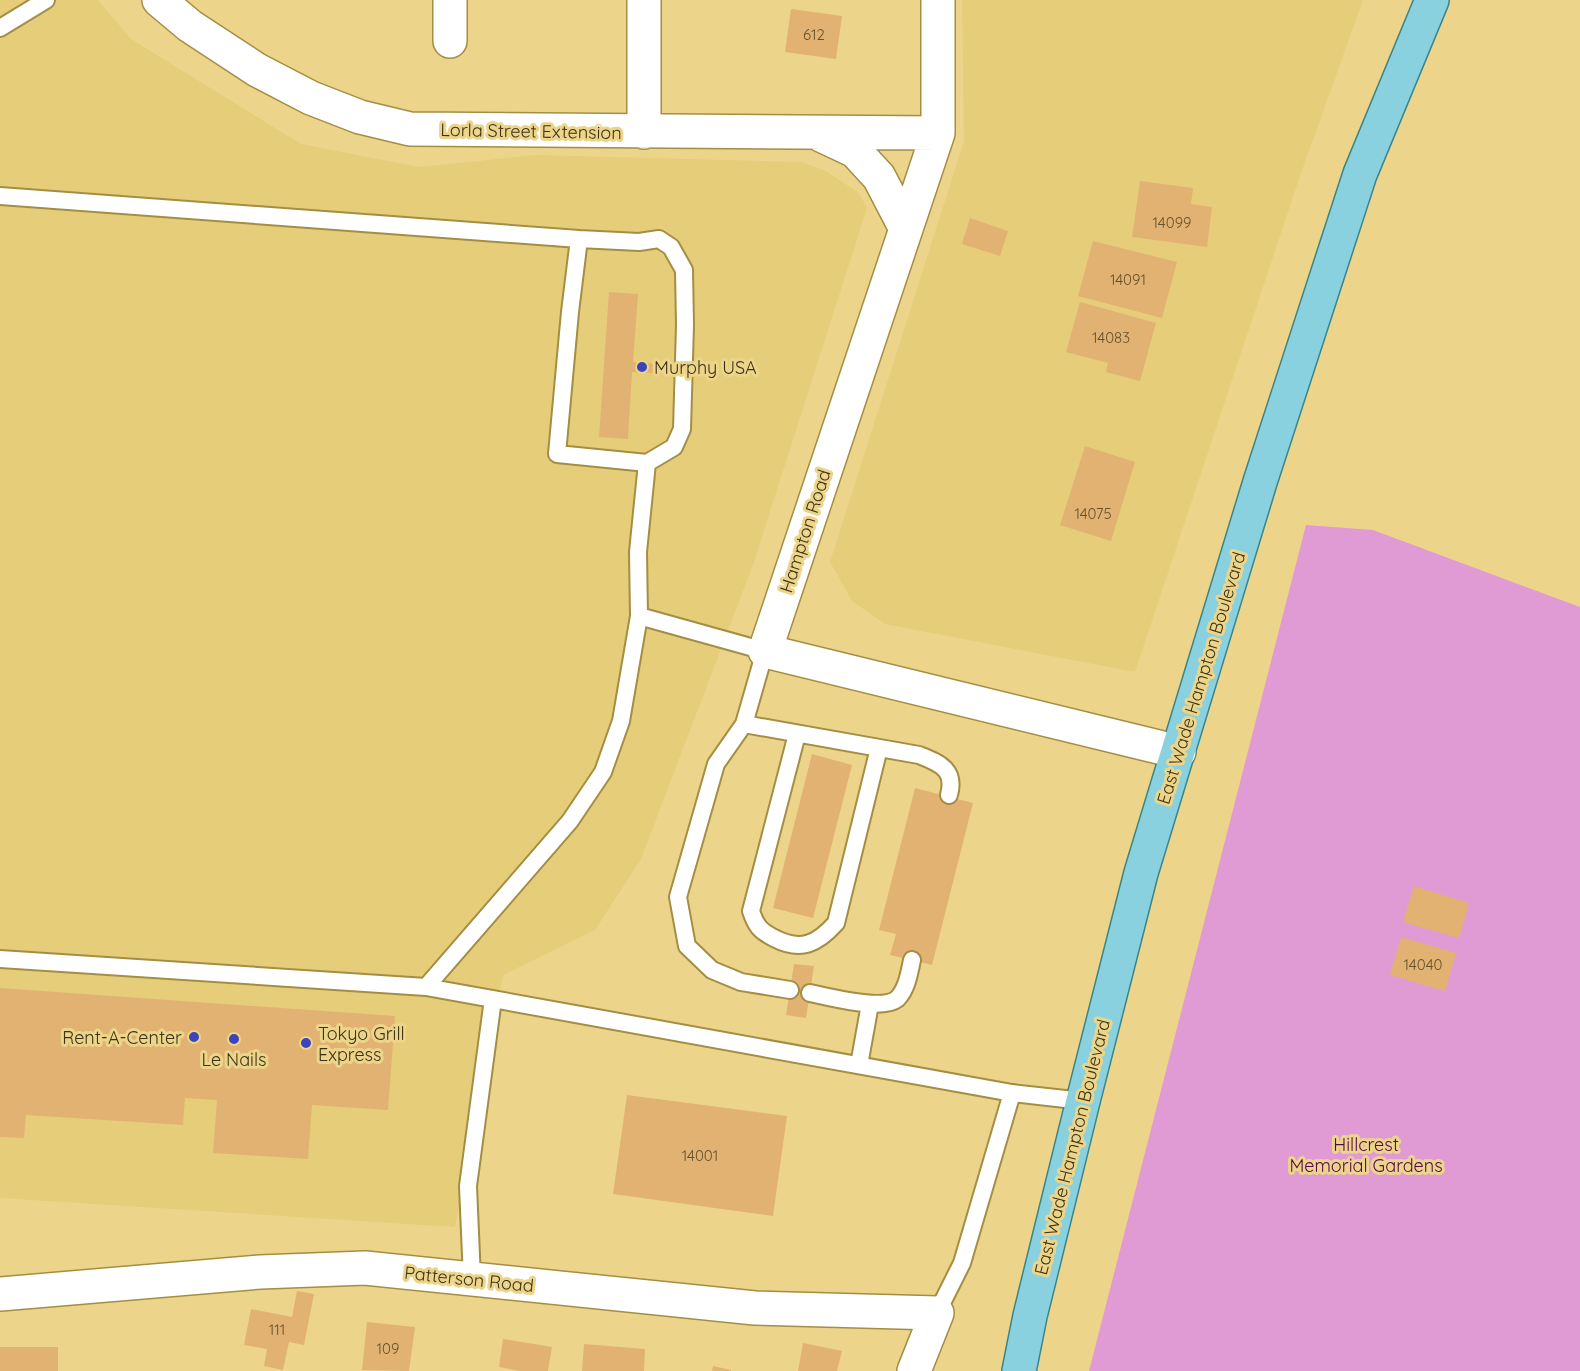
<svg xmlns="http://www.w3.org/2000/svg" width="1580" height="1371" font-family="Quicksand,sans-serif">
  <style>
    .built { fill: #e6cd79 }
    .green { fill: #e09bd4 }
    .building { fill: #e2b273 }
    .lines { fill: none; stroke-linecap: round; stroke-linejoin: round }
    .lane-casing { stroke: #a48e43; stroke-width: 20 }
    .street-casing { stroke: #a48e43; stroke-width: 36 }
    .primary-casing { stroke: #3b8589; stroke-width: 36 }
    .lane { stroke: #fff; stroke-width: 16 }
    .street { stroke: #fff; stroke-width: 33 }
    .primary { stroke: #89d1df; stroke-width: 33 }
    .poi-dot { fill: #3b45b9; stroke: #ecd58a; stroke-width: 2 }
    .labels { text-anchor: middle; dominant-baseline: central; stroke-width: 6; stroke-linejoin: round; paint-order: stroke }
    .number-label { font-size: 15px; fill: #66522b }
    .street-label { font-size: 18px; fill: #3c3213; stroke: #ecd58a }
    .poi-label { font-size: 18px; fill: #3c3213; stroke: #ecd58a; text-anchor: start }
    .park-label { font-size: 18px; fill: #54084c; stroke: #ecd58a }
  </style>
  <rect width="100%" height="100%" fill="#ecd58a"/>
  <path class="built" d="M0 0H98L131 39 301 144 419 167 536 155 801 162 824 170 859 193 867 208 753 565 641 859 595 930 503 975 455 1227 0 1198Z
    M962 0H1363L1299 179 1135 672 885 624 852 601 830 562 964 141Z"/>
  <path class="green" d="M1306 525 1373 530 1580 607V1371H1089Z"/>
  <path class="building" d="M791 9 842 16 836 59 785 52Z
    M1140 181 1193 188 1191 204 1212 207 1207 247 1132 237Z
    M970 218 1008 231 1000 256 962 244Z
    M1093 241 1177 262 1162 318 1078 296Z
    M609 292 638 294 633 362 671 365V374L632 372 628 439 599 437Z
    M1080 302 1156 323 1140 381 1106 372 1108 363 1066 352Z
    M1085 446 1135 462 1111 541 1060 525Z
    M812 754 852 765 813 918 773 908Z
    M915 788 973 803 932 965 890 955 896 934 879 930Z
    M1414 886 1469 903 1459 938 1403 922Z
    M1401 937 1456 953 1445 991 1390 975Z
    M794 964 814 966 806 1018 786 1015Z
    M0 988 395 1016 388 1110 312 1105 308 1159 213 1153 217 1100 185 1098 183 1125 26 1115 24 1138 0 1137Z
    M627 1095 787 1116 773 1216 613 1194Z
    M297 1291 314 1294 304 1345 289 1342 283 1370 264 1366 267 1349 244 1345 251 1309 292 1317Z
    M367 1322 415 1327 409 1371 362 1370Z
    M503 1339 552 1347 548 1371H520L499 1367Z
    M803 1343 842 1351 837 1371H798Z
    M584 1344 645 1349 644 1371H582Z
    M0 1347H58V1371H0Z
    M713 1366 731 1370V1371H712Z"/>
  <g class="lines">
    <defs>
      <path id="lane" d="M0 28 46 0
        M0 196 579 239 570 312 557 454 647 463 674 447 682 429 685 325 684 270 671 247 659 239 639 242 579 239
        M639 616 765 651 744 724 716 764 678 897 687 946 712 970 741 982 790 990
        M744 724 919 755C939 763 956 769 949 795
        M797 734 751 911C756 926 760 931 774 938 801 952 817 944 836 923L879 748
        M0 959 426 987 1012 1093 1083 1101
        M426 987 570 821 603 772 621 721 639 616 638 552 647 463
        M810 993C828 997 882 1011 897 999 907 989 909 974 912 960
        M859 1065 870 1004
        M472 1279 468 1186 493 999
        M937 1313 962 1263 1012 1093"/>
      <path id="street" d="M159 0 190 26 257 70 311 98 360 117 410 129 938 133
        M938 0V133L765 651 1179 752
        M450 41V0
        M644 132V0
        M821 135 855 151 879 177 906 229
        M0 1294 260 1272 365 1268 755 1308 937 1313 914 1371"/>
      <path id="primary" d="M1019 1371 1030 1316 1083 1101 1141 873 1260 482 1360 174 1432 0"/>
    </defs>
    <use href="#lane" class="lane-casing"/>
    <use href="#street" class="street-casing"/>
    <use href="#primary" class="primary-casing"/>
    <use href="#lane" class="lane"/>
    <use href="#street" class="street"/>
    <use href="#primary" class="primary"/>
  </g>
  <g class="poi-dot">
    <circle cx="642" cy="367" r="6"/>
    <circle cx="194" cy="1037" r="6"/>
    <circle cx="234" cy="1039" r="6"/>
    <circle cx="306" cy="1043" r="6"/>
  </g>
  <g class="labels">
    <g class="number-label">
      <text x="814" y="34">612</text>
      <text x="1172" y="222">14099</text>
      <text x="1128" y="279">14091</text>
      <text x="1111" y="337">14083</text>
      <text x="1093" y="513">14075</text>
      <text x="1423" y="964">14040</text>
      <text x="700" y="1155">14001</text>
      <text x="277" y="1329">111</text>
      <text x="388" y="1348">109</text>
    </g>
    <g class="street-label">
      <text transform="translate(531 131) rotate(1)">Lorla Street Extension</text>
      <text transform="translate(805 531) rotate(-72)">Hampton Road</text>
      <text transform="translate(1201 678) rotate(-73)">East Wade Hampton Boulevard</text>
      <text transform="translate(1072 1147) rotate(-76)">East Wade Hampton Boulevard</text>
      <text transform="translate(469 1279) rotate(6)">Patterson Road</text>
    </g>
    <g class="poi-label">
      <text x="654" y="367">Murphy USA</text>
      <text x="318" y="1033">Tokyo Grill<tspan x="318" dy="21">Express</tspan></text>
      <text x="182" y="1037" text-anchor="end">Rent-A-Center</text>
      <text x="234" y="1059" text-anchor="middle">Le Nails</text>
    </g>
    <g class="park-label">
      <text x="1366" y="1144">Hillcrest<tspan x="1366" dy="21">Memorial Gardens</tspan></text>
    </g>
  </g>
</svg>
